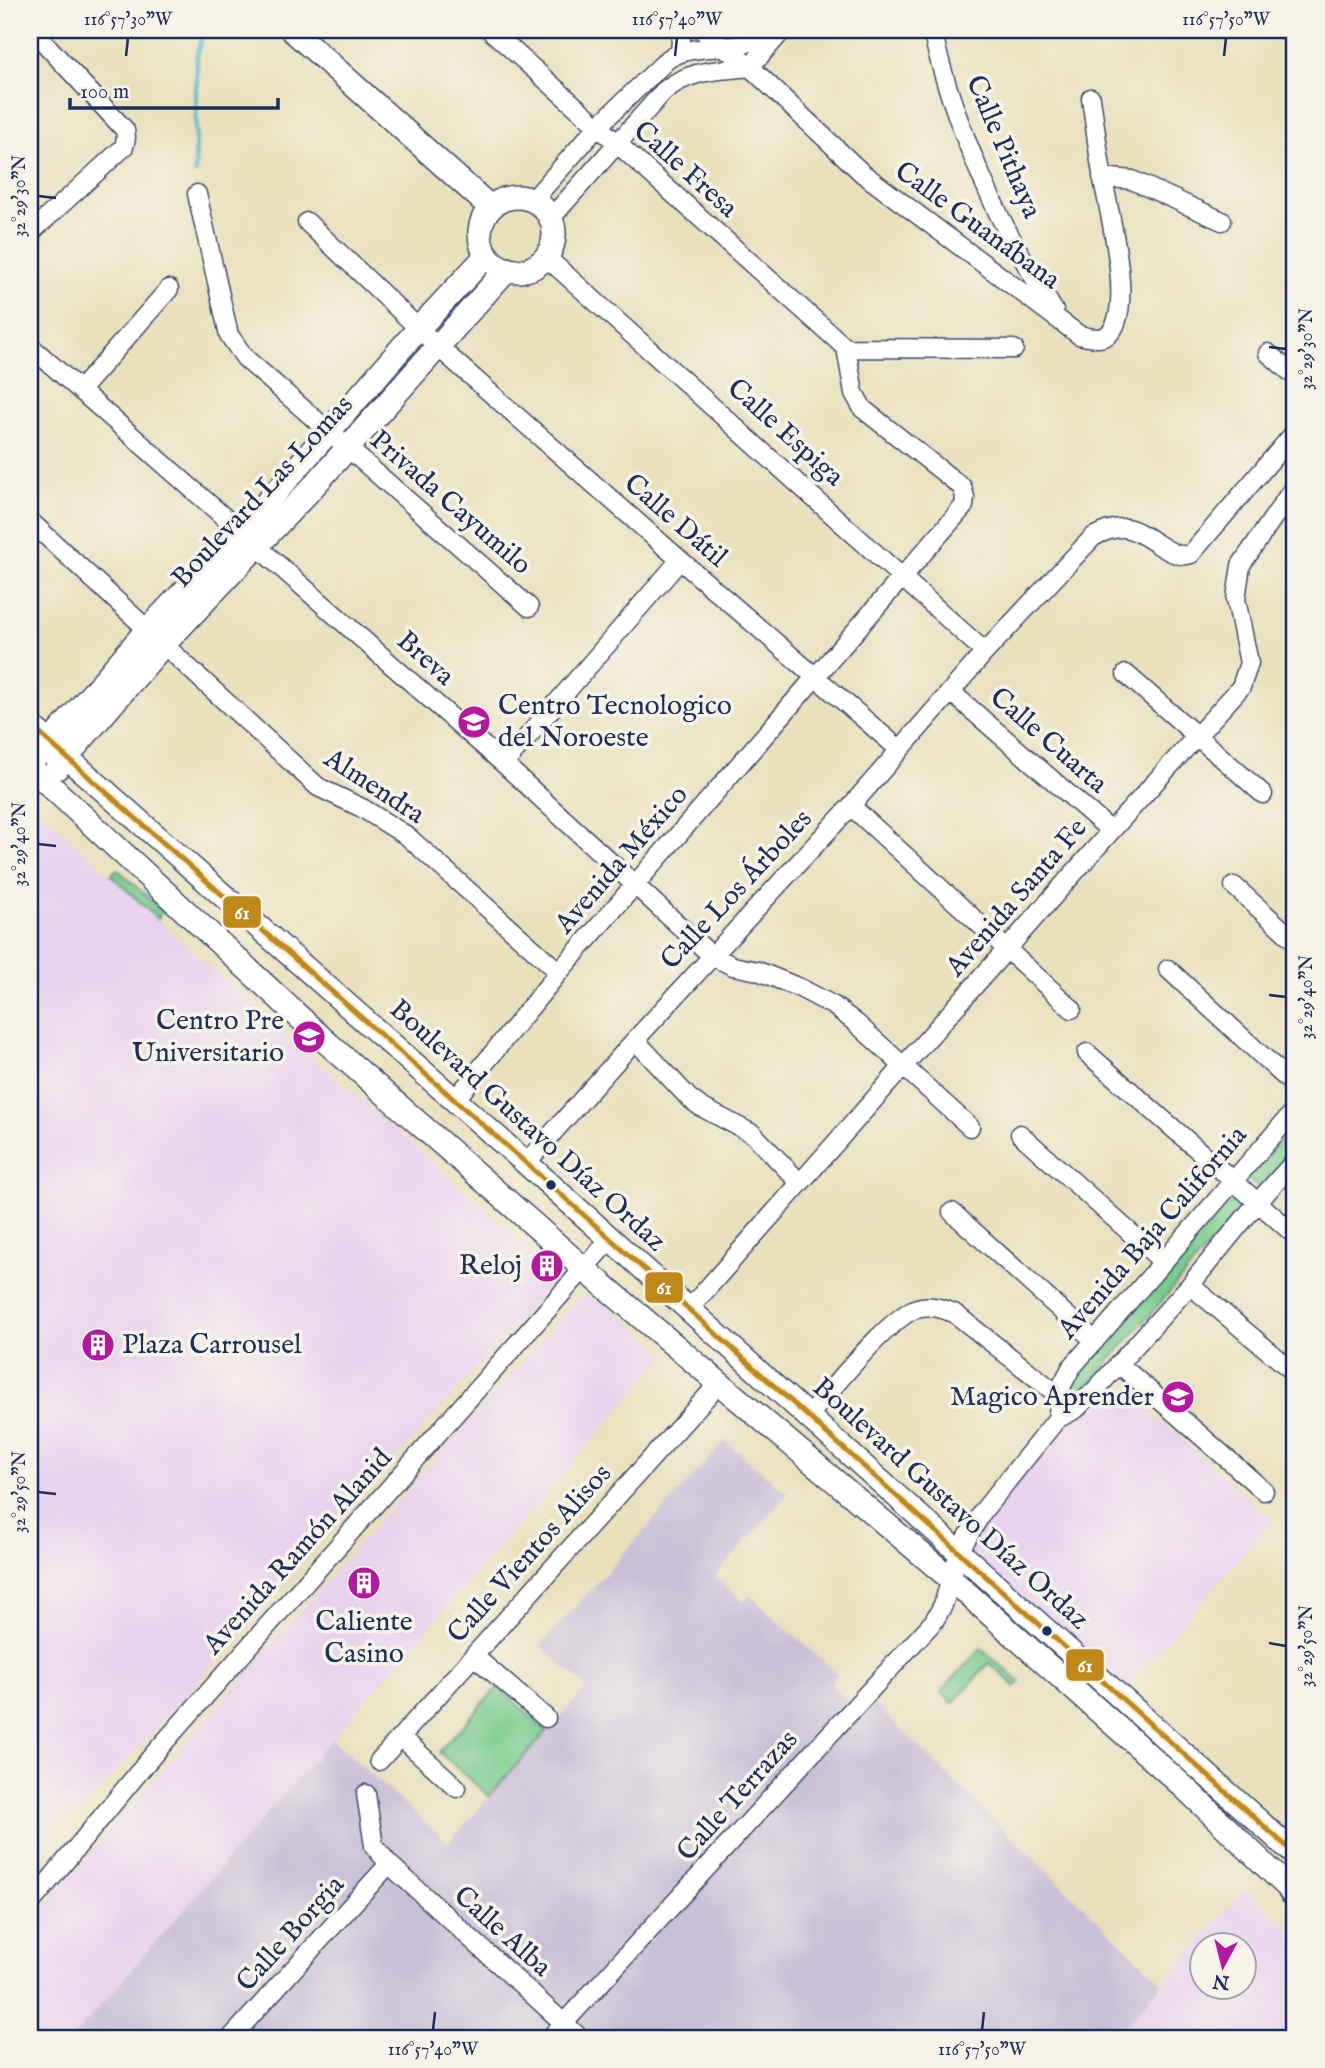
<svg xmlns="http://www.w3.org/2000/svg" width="1325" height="2068" font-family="'IM FELL English',serif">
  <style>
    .built { fill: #e8d2ee; fill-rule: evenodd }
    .industrial { fill: #c9bfd7 }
    .green { fill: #78cb8d; stroke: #4a7d76; stroke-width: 2 }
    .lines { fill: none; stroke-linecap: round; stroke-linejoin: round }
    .stream { stroke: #4eb7cb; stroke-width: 4.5 }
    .minor-casing { stroke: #3a4a6c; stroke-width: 21 }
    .major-casing { stroke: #3a4a6c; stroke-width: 26 }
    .highway-casing { stroke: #3a4a6c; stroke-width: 30 }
    .minor { stroke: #fff; stroke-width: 18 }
    .major { stroke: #fff; stroke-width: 23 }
    .highway { stroke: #fff; stroke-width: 26 }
    .bus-1-casing { stroke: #f7f3e8; stroke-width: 10 }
    .bus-1 { stroke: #c08818; stroke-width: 5 }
    .ticks { fill: none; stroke: #1b2f5e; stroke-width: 2.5 }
    .bus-dot { fill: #1b2f5e; stroke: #f7f3e8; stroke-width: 2.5 }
    .labels { text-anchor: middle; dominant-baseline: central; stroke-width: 7; stroke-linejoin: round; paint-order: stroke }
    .street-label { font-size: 28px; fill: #1b2f5e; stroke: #f7f3e8 }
    .poi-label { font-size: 28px; fill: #1b2f5e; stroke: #f7f3e8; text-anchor: end }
    .line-badge { stroke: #f7f3e8; stroke-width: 2.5 }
    .badge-label { font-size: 19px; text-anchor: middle; font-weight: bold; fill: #fff }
    .neatline { fill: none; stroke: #1b2f5e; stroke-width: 2.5 }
    .ticks-label { font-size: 18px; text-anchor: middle; fill: #1b2f5e }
  </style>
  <rect width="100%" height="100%" fill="#f7f3e8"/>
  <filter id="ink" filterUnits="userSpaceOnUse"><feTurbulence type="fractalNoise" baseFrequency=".0143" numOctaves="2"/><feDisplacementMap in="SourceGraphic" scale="14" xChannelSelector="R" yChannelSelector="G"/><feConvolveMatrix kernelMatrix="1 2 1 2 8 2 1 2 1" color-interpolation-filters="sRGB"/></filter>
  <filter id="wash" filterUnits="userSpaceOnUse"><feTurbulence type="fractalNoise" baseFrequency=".00686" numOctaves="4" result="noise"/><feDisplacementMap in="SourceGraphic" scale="28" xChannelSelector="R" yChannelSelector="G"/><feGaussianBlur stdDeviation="1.57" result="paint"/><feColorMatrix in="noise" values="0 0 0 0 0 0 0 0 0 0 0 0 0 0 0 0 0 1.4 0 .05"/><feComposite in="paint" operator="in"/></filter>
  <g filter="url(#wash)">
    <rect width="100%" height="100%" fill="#e9e0bc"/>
    <path class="built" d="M34 805 175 936 553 1269 544 1292 82 1811 70 1818 58 1816 49 1827 56 1836 30 1864V810Z
      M581 1297 602 1298 666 1355 72 2038H30V1923L356 1547Z
      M1108 1371 1119 1384 1271 1519 1270 1524 1138 1672 1121 1698 955 1546Z
      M1245 1889 1295 1933V2038H1115ZM1202 1946H1244V1988H1202Z"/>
    <path class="industrial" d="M725 1441 788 1493 715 1577 743 1601 749 1595 838 1674 829 1683 854 1707 866 1696 1163 1983 1115 2038H72L332 1739 448 1843 587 1687 540 1646Z"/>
    <path class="green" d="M116 870 119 871 162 910 158 919 111 875Z
      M1295 1124V1148L1259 1189 1247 1178Z
      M1232 1192 1246 1204 1086 1388 1075 1398 1067 1392 1074 1374Z
      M981 1648 1020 1682 1016 1687 989 1663 953 1703 941 1692Z
      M498 1687 547 1731 489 1796 439 1752Z"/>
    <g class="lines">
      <path class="stream" d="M195 173 197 53 204 30"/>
    </g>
  </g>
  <g filter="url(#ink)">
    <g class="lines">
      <defs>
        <path id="minor" d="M490 30 846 348
          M702 30 750 67 862 173 1079 335C1092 338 1105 342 1113 329 1132 298 1109 214 1103 179 1098 152 1095 125 1091 98
          M932 30C946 93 972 159 1000 217 1016 249 1036 280 1054 311
          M1286 30 1295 34
          M30 34 37 35 125 130 126 138 124 147 30 233
          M680 51 682 30
          M1102 177 1132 180 1222 221
          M197 194 229 335 245 358 529 607
          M533 200 598 126 668 59C699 39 743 57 770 30
          M551 218 664 91C691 69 717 71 750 67L783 30
          M307 222 436 345 680 560 900 750
          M546 257 985 652
          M30 346 504 764 712 956 733 966 758 971 800 988 834 1006 856 1023 970 1127
          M846 348 1014 349
          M1268 353 1295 376
          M80 390 169 289
          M30 521 318 787 362 808 407 836 559 972
          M1126 674 1263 794
          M951 692 1111 831
          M504 764 680 560
          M851 806 1072 1009
          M1234 886 1295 941
          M1168 969 1295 1086
          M635 1040 689 1098 701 1107 753 1134 800 1183
          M1087 1053 1295 1235
          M454 1101 559 972 964 506 965 497 962 487 863 409 854 393 846 348
          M1020 1134 1163 1262
          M526 1163 635 1040 851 806 985 652 1093 537C1103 532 1113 527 1125 528 1148 531 1171 562 1191 554L1295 432
          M952 1212 1095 1341
          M1190 1285 1295 1373
          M689 1309 1111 831 1241 687 1249 663 1236 599 1241 565 1292 490 1295 488
          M1119 1364 1264 1491
          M808 1416C832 1390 886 1320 917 1308 930 1304 942 1309 954 1313L1067 1402
          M1057 1419 1062 1385 1071 1368 1295 1110
          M474 1656 546 1718
          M401 1737 457 1788
          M379 1761 720 1382
          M366 1794 374 1846 389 1864 580 2038
          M30 1904 153 1755 610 1239
          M231 2038 389 1864
          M550 2038 934 1621 943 1605 960 1550 983 1511 1057 1419 1076 1409 1097 1388 1190 1285 1257 1203 1295 1161"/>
        <path id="major" d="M292 30 491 208
          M480 234a37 37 0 1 1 74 0a37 37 0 1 1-74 0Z
          M30 725 526 1163 1295 1854
          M41 753 147 630 242 531 419 328 487 255
          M30 767 324 1040 583 1268 952 1580 1185 1788 1295 1894
          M57 768 164 644 311 489 507 269"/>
        <path id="highway" d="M1292 1891 1295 1892"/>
      </defs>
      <use href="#minor" class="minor-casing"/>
      <use href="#major" class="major-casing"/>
      <use href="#highway" class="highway-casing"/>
      <use href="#minor" class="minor"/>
      <use href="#major" class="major"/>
      <use href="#highway" class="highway"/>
      <defs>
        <path id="bus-1" d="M30 725 526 1163 1295 1854"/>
      </defs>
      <use href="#bus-1" class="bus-1-casing"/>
      <use href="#bus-1" class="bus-1"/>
    </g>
  </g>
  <path class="ticks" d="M126 56 128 38M675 56 677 38M1224 56 1226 38M38 196 56 198M1269 347 1286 349M38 844 56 846M1269 995 1286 997M38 1492 56 1494M1269 1643 1286 1646M433 2030 435 2012M982 2030 984 2012"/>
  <defs>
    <symbol id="university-disc" viewBox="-11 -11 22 22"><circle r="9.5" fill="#b5179e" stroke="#f7f3e8"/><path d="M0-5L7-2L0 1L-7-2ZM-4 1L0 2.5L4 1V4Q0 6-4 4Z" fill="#fff"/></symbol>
    <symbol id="building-disc" viewBox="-11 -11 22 22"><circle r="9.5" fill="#b5179e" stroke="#f7f3e8"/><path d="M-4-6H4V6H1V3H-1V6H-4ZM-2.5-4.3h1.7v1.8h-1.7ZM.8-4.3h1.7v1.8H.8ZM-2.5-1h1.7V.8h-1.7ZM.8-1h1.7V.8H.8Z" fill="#fff"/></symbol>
    <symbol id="school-disc" viewBox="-11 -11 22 22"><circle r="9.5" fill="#b5179e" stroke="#f7f3e8"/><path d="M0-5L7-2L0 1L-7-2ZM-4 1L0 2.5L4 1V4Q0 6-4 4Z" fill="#fff"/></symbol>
  </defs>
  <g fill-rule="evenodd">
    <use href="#university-disc" x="455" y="703" width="38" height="38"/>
    <use href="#university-disc" x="290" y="1018" width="38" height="38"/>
    <use href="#building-disc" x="528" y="1247" width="38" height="38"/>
    <use href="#building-disc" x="79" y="1326" width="38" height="38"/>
    <use href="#school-disc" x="1159" y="1378" width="38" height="38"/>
    <use href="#building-disc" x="345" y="1564" width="38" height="38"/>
  </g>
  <g class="bus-dot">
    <circle cx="551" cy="1185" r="6"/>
    <circle cx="1047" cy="1631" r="6"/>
  </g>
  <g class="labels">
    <g class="street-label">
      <text transform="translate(1003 147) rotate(67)">Calle Pithaya</text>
      <text transform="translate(685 170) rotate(42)">Calle Fresa</text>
      <text transform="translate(977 226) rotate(36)">Calle Guanábana</text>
      <text transform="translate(785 433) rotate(42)">Calle Espiga</text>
      <text transform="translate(263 492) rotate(-47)">Boulevard Las Lomas</text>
      <text transform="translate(450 503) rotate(41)">Privada Cayumilo</text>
      <text transform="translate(675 521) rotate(41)">Calle Dátil</text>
      <text transform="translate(425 659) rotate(42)">Breva</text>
      <text transform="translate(1048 741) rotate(41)">Calle Cuarta</text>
      <text transform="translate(374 787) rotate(33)">Almendra</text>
      <text transform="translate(622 860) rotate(-49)">Avenida México</text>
      <text transform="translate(737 890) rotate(-47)">Calle Los Árboles</text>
      <text transform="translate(1017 898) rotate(-49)">Avenida Santa Fe</text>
      <text transform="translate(527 1126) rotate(42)">Boulevard Gustavo Díaz Ordaz</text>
      <text transform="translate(1153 1233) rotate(-49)">Avenida Baja California</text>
      <text transform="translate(950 1504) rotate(42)">Boulevard Gustavo Díaz Ordaz</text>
      <text transform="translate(298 1552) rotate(-48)">Avenida Ramón Alanid</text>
      <text transform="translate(530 1554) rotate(-48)">Calle Vientos Alisos</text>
      <text transform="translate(738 1796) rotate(-48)">Calle Terrazas</text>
      <text transform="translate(502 1932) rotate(42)">Calle Alba</text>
      <text transform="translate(291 1934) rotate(-48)">Calle Borgia</text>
    </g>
    <g class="poi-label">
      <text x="498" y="706" text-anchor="start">Centro Tecnologico<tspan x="498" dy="32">del Noroeste</tspan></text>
      <text x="284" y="1021">Centro Pre<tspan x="284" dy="32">Universitario</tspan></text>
      <text x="522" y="1266">Reloj</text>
      <text x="122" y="1345" text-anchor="start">Plaza Carrousel</text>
      <text x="1154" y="1397">Magico Aprender</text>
      <text x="364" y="1622" text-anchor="middle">Caliente<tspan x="364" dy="32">Casino</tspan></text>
    </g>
  </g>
  <g class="line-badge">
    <rect x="222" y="895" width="40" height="34" rx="7" fill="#c08818"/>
    <rect x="644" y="1271" width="40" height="33" rx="7" fill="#c08818"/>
    <rect x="1065" y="1648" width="40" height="34" rx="7" fill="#c08818"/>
  </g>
  <g class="badge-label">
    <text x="242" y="919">61</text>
    <text x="664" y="1294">61</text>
    <text x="1085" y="1672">61</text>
  </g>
  <rect width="1325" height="2068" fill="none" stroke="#f7f3e8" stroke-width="77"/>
  <g transform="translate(1223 1966) rotate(187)"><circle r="33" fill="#f7f3e8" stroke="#9fa5b1" stroke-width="2"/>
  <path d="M0-5L12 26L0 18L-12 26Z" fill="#b5179e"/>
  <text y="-10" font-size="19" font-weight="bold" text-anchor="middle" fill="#1b2f5e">N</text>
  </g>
  <path d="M70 98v10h208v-10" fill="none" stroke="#1b2f5e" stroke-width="3.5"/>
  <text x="80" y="98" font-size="21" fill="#1b2f5e" stroke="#f7f3e8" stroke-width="5" paint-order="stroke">100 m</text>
  <rect x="38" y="38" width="1248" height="1992" class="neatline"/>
  <g class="ticks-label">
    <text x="128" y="25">116°57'30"W</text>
    <text x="677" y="25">116°57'40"W</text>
    <text x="1226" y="25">116°57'50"W</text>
    <text transform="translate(19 196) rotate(-90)" y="6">32°29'30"N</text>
    <text transform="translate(1306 349) rotate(-90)" y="6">32°29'30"N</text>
    <text transform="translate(19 844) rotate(-90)" y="6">32°29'40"N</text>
    <text transform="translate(1306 997) rotate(-90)" y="6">32°29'40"N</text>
    <text transform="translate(19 1492) rotate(-90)" y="6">32°29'50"N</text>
    <text transform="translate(1306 1646) rotate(-90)" y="6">32°29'50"N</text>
    <text x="433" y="2055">116°57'40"W</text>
    <text x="982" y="2055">116°57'50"W</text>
  </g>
</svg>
